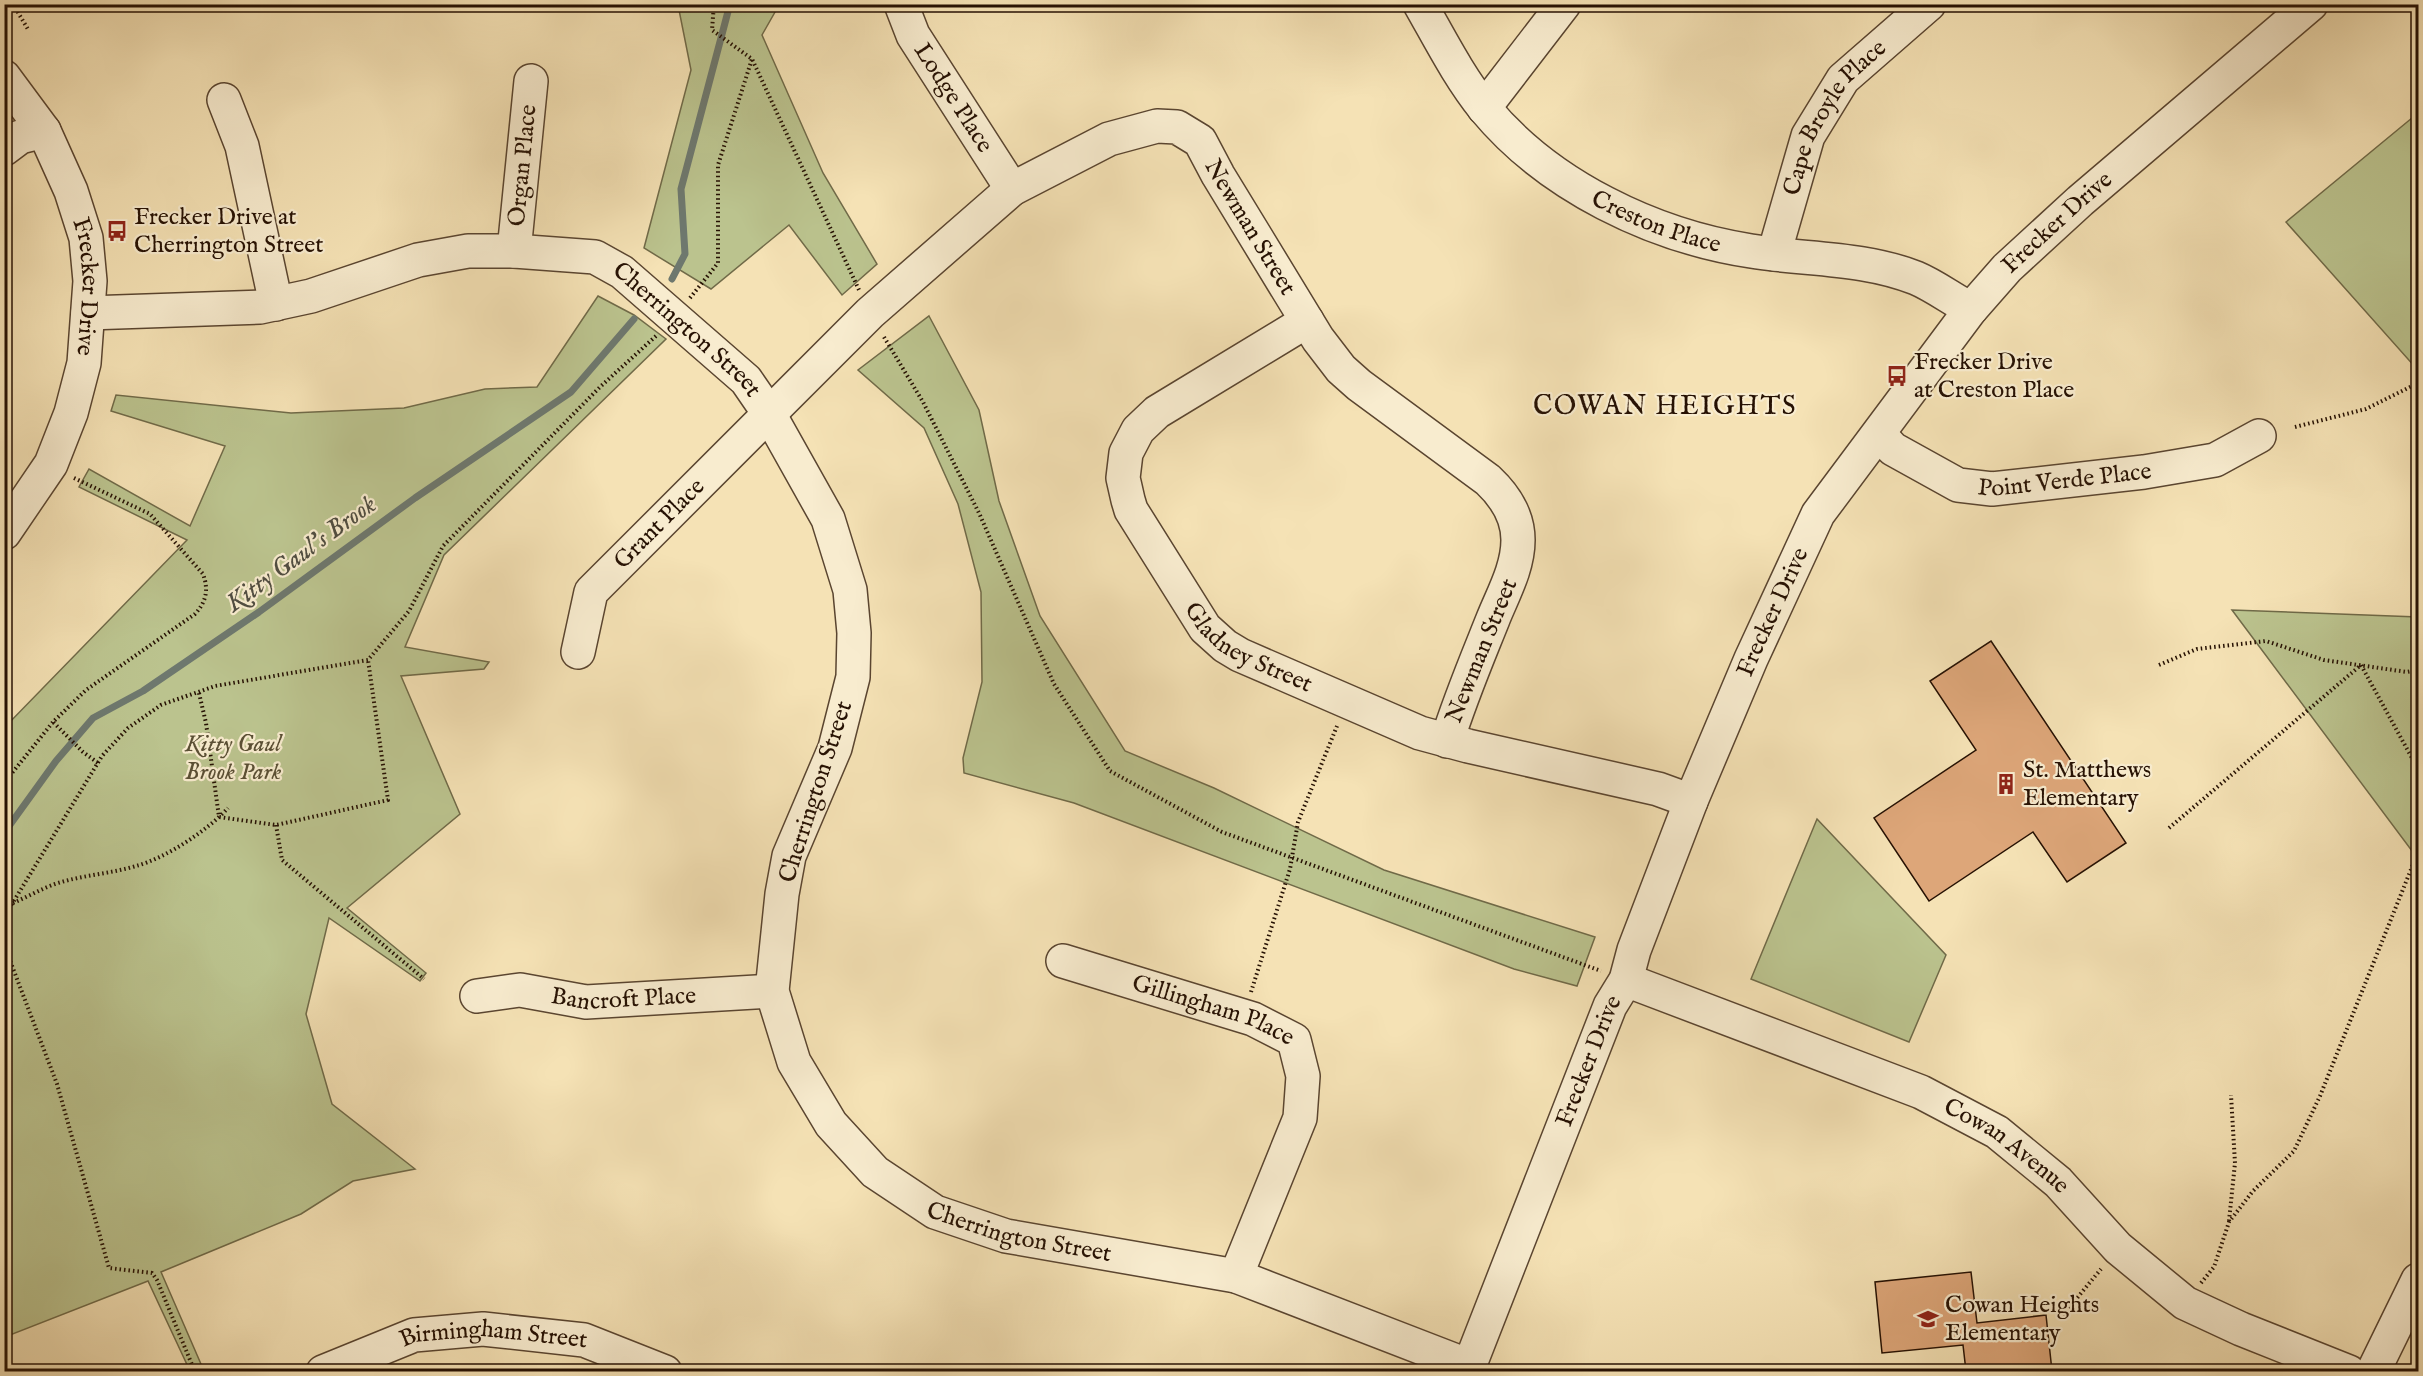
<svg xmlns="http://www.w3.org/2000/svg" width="2423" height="1376" font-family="'IM FELL English',serif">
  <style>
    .green { fill: #bbc38e; stroke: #706a48; stroke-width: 1.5 }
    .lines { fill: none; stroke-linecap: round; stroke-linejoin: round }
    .stream { stroke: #6e786e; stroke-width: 7 }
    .building { fill: #dda679; stroke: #261103; stroke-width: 1.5 }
    .minor-casing { stroke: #5a4530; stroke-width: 36 }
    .path { stroke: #261103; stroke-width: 4; stroke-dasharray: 1.5 3; stroke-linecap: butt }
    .minor { stroke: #f8eccf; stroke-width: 33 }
    .labels { text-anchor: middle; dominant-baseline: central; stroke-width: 4.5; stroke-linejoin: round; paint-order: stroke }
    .street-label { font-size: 24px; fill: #261103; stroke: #f8eccf }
    .poi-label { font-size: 24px; fill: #261103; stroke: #f8eccf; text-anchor: start }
    .park-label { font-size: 24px; font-style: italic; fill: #5a4f34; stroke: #f8eccf }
    .water-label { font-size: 26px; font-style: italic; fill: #504d41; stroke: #f8eccf }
    .quarter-label { font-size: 27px; letter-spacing: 1.5px; fill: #261103; stroke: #f8eccf }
  </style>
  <rect width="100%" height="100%" fill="#f5e2b5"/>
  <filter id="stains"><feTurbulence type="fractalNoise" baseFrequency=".00333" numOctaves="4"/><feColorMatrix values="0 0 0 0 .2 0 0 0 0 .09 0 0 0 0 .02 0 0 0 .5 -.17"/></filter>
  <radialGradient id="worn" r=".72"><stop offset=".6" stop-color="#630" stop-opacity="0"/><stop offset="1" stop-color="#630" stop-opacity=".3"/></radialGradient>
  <path class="green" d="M678 5H779L762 35 823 173 877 264 842 295 789 225 711 289 644 248 691 70Z
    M2418 113V380L2416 368 2286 222Z
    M598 296 634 315 666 339 444 555 405 647 489 662 484 669 401 676 460 814 347 908 426 973 420 981 329 918 306 1014 332 1104 415 1169 353 1181 301 1214 161 1272 204 1371H190L148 1281 5 1337V727L187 540 79 487 89 469 190 526 225 446 111 411 116 395 291 413 404 408 485 389 537 387Z
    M929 316 979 410 999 501 1040 616 1125 751 1214 788 1384 870 1595 937 1577 986 1514 969 1074 803 964 773 963 758 982 682 981 592 958 504 924 428 858 370Z
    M2232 610 2418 617V859Z
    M1817 819 1946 955 1909 1042 1751 979Z"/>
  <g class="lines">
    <path class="stream" d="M672 279 685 254 681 189 730 4
      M4 833 56 761 93 718 143 691 259 612 415 498 571 392 634 319"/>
  </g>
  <path class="building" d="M1991 641 2126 843 2067 882 2033 832 1929 901 1874 818 1976 750 1930 681Z
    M1971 1272 1977 1323 2046 1315 2052 1371H1966L1963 1345 1882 1353 1875 1282Z"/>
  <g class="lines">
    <defs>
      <g id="minor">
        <path id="s1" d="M901 4 913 35 1012 189"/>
        <path id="s2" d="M1420 4C1440 39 1459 77 1485 109 1549 186 1653 236 1751 251 1806 260 1863 257 1916 278 1935 286 1953 300 1971 309"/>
        <path id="s3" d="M4 77 44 131 71 191 86 238 90 281 84 363 71 413 51 464 4 533"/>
        <path d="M224 100 242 146 276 304"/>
        <path d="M1484 108 1564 4"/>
        <path d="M4 149 20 137 44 131"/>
        <path id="s4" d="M514 251 531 81"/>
        <path id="s5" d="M1774 254 1808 136 1843 79 1929 4"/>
        <path id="s6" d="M88 313 260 307 311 296 418 260 468 251H514L595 257 622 272 746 380 768 412 828 519 850 590 854 633 853 677 835 748 789 856 782 894 772 991 794 1062 831 1124 875 1172 935 1212 1006 1236 1236 1276 1469 1366"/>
        <path id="s7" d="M1307 321 1157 412 1138 430 1126 453 1123 478 1128 500 1131 510 1205 628 1225 646 1240 655 1420 733 1468 746 1658 789 1691 801"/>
        <path id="s8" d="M1879 434 1893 449 1958 485 1992 489 2144 472 2215 460 2259 436"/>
        <path id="s9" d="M578 652 591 592 870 313 1012 189 1109 139 1157 126 1177 127 1200 141 1218 175 1318 339 1341 369 1359 385 1488 480C1505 496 1518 515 1518 540 1518 568 1503 594 1493 619 1477 659 1460 699 1447 741"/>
        <path id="s10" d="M1063 961 1253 1019 1294 1040 1303 1076 1300 1118 1236 1276"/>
        <path id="s11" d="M1626 980 1921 1092 1997 1132 2058 1182 2118 1248 2185 1303 2241 1329 2349 1372"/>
        <path id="s12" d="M477 996 520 990 586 1002 772 991"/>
        <path id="s13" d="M323 1372 414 1335 483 1329 584 1340 665 1372"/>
        <path id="s14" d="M1467 1372 1610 1006 1626 980 1634 950 1691 801 1751 659 1818 514 1971 309 2007 268 2080 201 2311 4"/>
        <path d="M2373 1372 2418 1280"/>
      </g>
    </defs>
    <use href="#minor" class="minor-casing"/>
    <path class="path" d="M13 4 29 31
      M714 4 712 30 752 59 859 290
      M690 298 718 263V165L752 59
      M884 337 923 402 979 513 1054 684 1110 771 1222 832 1601 971
      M2295 427 2366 409 2418 383
      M74 478 150 514 203 574C209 590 206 602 195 614L86 690 53 722 83 752 98 763
      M2159 665 2197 649 2266 641 2324 660 2407 672 2418 670
      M199 693 206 723 219 817 276 825 388 800 368 660
      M4 783 53 722
      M276 825 282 860 424 979
      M2169 828 2361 665 2418 769
      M13 903C27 897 41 889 55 884 82 875 109 874 136 866 166 858 208 830 228 808
      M4 910 12 904 102 756 128 728 161 705 215 686 368 660 409 611 443 546 601 386 656 336
      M4 956 9 958 57 1084 109 1268 152 1273 157 1280 195 1372
      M1251 992 1290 869 1298 822 1337 726
      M2229 1221 2235 1163 2231 1095
      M2201 1283 2214 1267 2229 1222 2253 1191 2294 1151 2320 1096 2418 852
      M2063 1315 2101 1269"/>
    <use href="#minor" class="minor"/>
  </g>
  <defs>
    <symbol id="bus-bare" viewBox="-9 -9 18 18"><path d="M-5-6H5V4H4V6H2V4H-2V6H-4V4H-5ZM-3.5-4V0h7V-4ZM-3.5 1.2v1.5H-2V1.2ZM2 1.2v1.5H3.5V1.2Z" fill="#8f2418" stroke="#f8eccf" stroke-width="2.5" paint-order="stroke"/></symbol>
    <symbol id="building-bare" viewBox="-9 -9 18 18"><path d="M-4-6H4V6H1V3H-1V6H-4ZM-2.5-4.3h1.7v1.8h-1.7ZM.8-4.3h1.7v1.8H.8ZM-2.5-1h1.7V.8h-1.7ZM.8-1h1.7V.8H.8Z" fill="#8f2418" stroke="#f8eccf" stroke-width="2.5" paint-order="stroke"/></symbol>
    <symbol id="school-bare" viewBox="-9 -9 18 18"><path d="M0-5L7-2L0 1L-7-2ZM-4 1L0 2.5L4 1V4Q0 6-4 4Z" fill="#8f2418" stroke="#f8eccf" stroke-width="2.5" paint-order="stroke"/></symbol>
  </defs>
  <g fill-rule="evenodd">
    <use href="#bus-bare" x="102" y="216" width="30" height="30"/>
    <use href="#bus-bare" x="1882" y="361" width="30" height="30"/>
    <use href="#building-bare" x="1991" y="769" width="30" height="30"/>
    <use href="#school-bare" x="1913" y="1304" width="30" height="30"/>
  </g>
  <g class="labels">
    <g class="street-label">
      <text stroke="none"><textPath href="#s1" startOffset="108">Lodge Place</textPath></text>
      <text stroke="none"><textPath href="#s5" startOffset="152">Cape Broyle Place</textPath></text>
      <text stroke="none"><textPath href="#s4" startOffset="86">Organ Place</textPath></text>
      <text stroke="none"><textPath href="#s2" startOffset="332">Creston Place</textPath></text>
      <text stroke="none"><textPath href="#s14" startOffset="1306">Frecker Drive</textPath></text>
      <text stroke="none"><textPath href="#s9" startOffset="950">Newman Street</textPath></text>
      <text stroke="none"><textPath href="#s3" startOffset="231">Frecker Drive</textPath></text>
      <text stroke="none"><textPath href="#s6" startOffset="633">Cherrington Street</textPath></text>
      <text stroke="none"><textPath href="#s8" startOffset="202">Point Verde Place</textPath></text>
      <text stroke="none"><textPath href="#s9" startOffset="158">Grant Place</textPath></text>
      <text stroke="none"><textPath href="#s14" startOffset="820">Frecker Drive</textPath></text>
      <text stroke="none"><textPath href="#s7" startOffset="472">Gladney Street</textPath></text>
      <text transform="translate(1482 651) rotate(-68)">Newman Street</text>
      <text transform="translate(816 792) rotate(-72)">Cherrington Street</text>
      <text stroke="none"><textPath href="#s12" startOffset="148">Bancroft Place</textPath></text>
      <text stroke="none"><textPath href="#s10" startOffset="158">Gillingham Place</textPath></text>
      <text stroke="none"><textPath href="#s14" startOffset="334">Frecker Drive</textPath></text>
      <text stroke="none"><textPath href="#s11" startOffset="417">Cowan Avenue</textPath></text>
      <text stroke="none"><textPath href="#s6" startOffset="1731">Cherrington Street</textPath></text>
      <text stroke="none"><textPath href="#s13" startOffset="178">Birmingham Street</textPath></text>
    </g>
    <g class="poi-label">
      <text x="134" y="217">Frecker Drive at<tspan x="134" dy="28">Cherrington Street</tspan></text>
      <text x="1914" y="362">Frecker Drive<tspan x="1914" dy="28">at Creston Place</tspan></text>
      <text x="2023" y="770">St. Matthews<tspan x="2023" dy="28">Elementary</tspan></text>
      <text x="1945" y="1305">Cowan Heights<tspan x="1945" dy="28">Elementary</tspan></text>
    </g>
    <g class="park-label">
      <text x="233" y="744">Kitty Gaul<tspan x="233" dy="28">Brook Park</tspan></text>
    </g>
    <g class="water-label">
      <text transform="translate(301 554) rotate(-36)">Kitty Gaul's Brook</text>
    </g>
    <g class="quarter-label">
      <text x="1665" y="407">COWAN HEIGHTS</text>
    </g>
  </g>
  <rect width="2423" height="1376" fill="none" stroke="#f5e2b5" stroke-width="24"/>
  <rect x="6" y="6" width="2411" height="1364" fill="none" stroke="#261103" stroke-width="3"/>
  <rect x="12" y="12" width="2399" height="1352" fill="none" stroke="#261103" stroke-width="1.5"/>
  <rect width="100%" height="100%" filter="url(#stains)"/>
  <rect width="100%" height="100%" fill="url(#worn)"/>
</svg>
